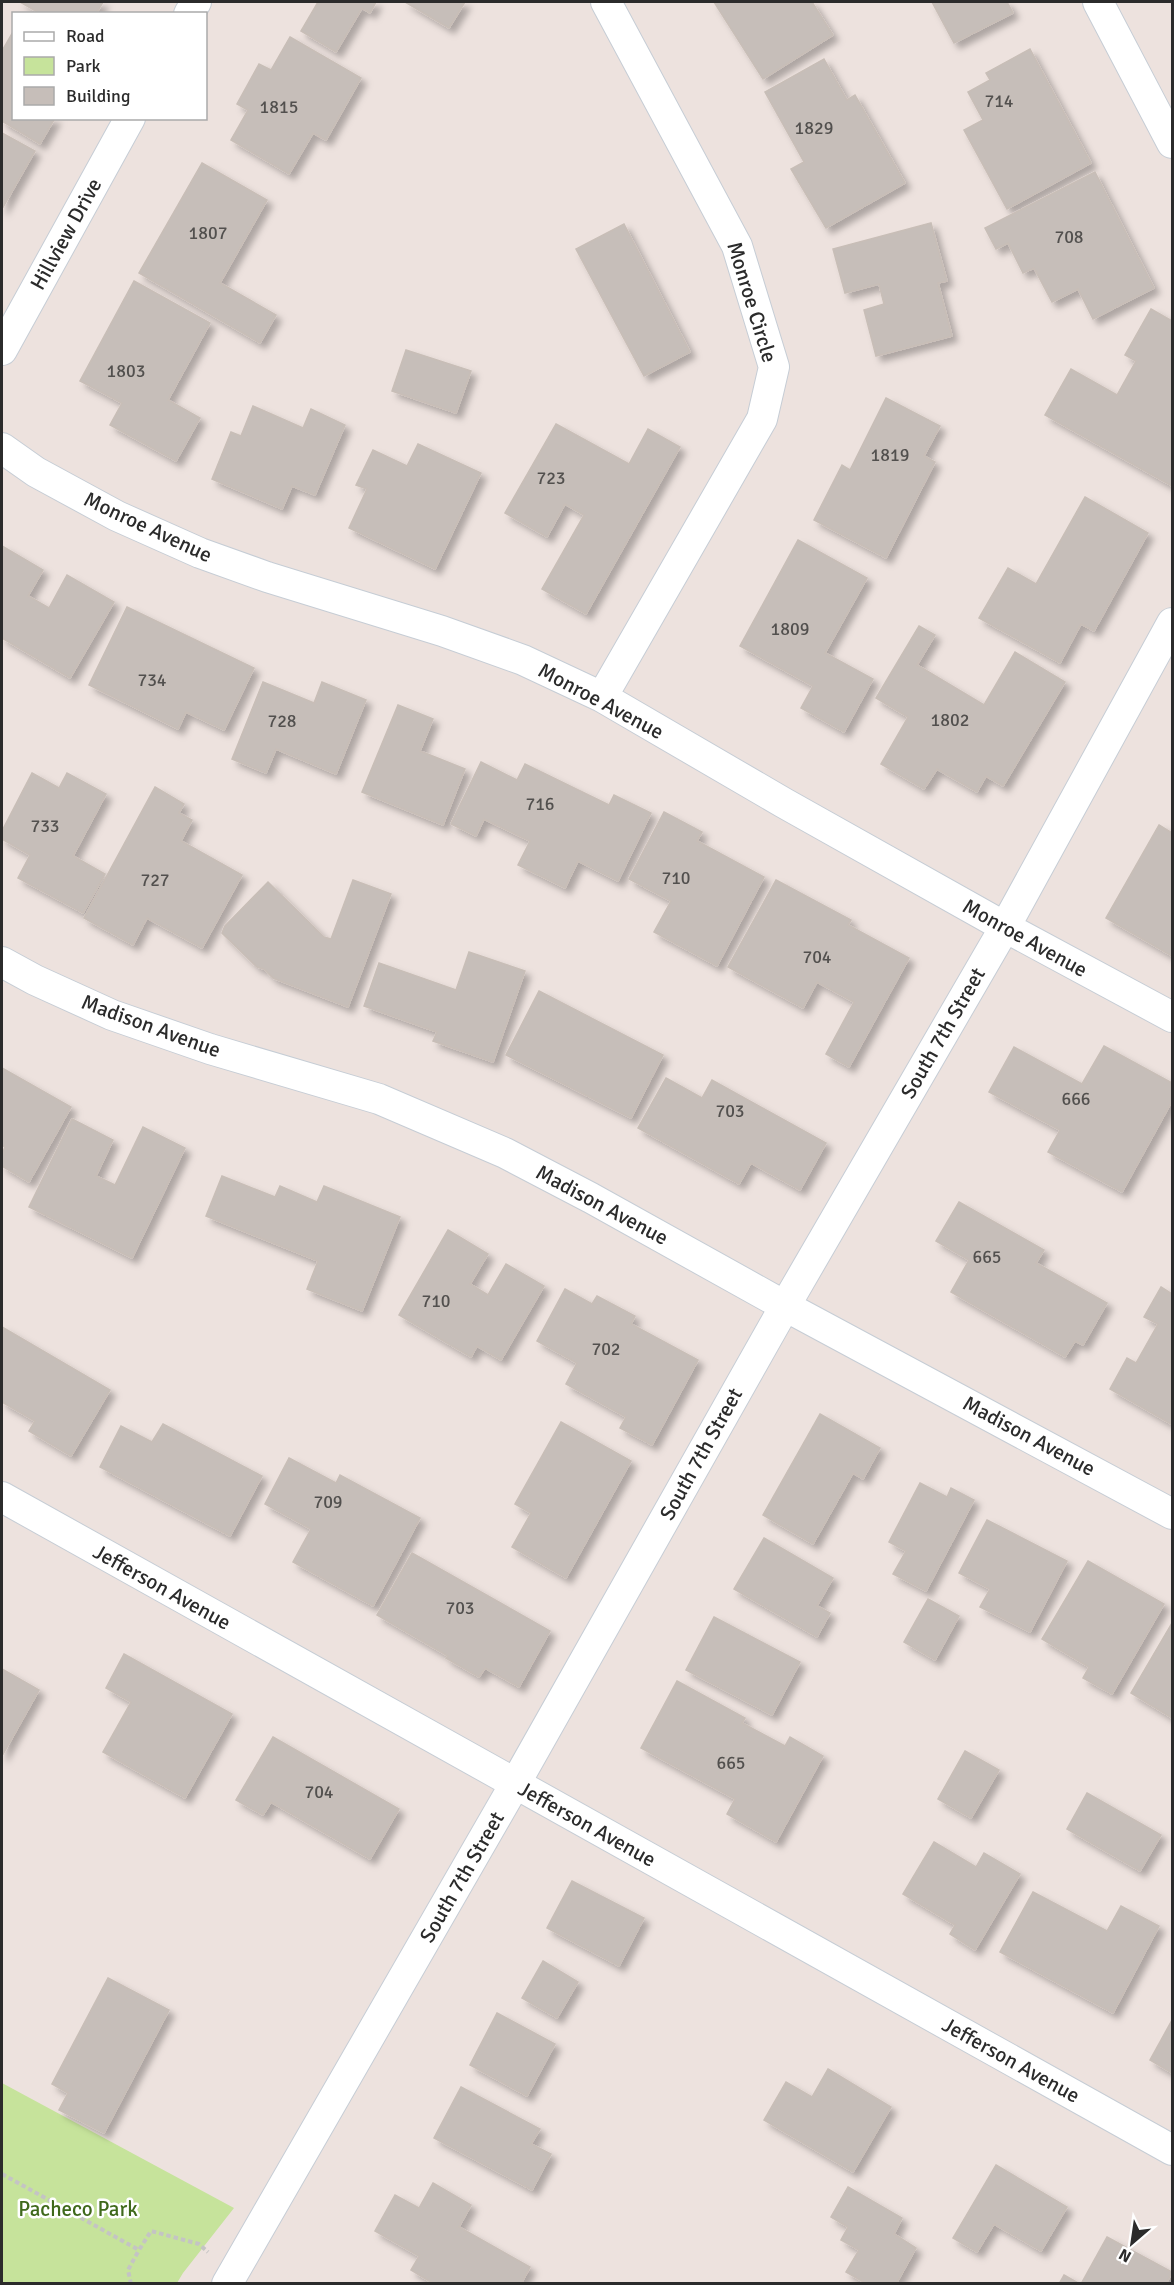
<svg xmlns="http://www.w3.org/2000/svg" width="1174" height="2285" font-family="Signika,sans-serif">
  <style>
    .green { fill: #c6e39b }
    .building { fill: #c6beb9; stroke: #c8beb7; stroke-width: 1.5; filter: url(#shadow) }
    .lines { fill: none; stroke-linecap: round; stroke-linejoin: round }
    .minor-casing { stroke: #c6cdd5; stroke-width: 32 }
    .path { stroke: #c4c4c4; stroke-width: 4; stroke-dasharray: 4.5 3; stroke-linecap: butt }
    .minor { stroke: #fff; stroke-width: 30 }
    .labels { text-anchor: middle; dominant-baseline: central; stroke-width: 5; stroke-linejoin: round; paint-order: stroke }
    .number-label { font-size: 18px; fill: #52504e }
    .street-label { font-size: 21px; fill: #2b2b2b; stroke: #fff }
    .park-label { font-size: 21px; fill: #3f691b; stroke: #fff }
  </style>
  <defs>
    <filter id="shadow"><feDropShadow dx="5.5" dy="5.5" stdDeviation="3" flood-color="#0004"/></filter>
  </defs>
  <rect width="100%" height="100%" fill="#ede2de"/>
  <path class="green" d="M2 2083 234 2208 183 2273 177 2283H2Z"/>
  <path class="building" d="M20 2H103L96 14H41Z
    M318 2H376L370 13 362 8 336 52 301 31Z
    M405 2H465L449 28Z
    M714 2H812L833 35 763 79Z
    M932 2H1007L1013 13 954 43Z
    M14 30V118H55L40 144 2 121V51Z
    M290 37 361 78 326 140 313 133 289 174 231 140 248 110 237 104 259 64 271 70Z
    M1030 49 1091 163 1007 209 964 130 983 120 968 92 990 80 986 73Z
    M824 59 847 100 855 95 905 183 826 228 791 169 804 162 765 92Z
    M2 133 35 151 2 209Z
    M202 163 267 200 220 283 276 315 260 343 139 273Z
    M1095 172 1154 288 1093 319 1078 289 1052 302 1034 268 1023 273 1008 243 996 249 985 228Z
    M931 223 947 281 938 283 952 336 876 356 864 310 884 304 879 284 845 293 833 249Z
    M624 224 690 352 644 376 576 249Z
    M134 281 210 323 168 400 200 418 176 461 110 425 122 403 80 381Z
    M1151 309 1172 321V486L1045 415 1071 369 1117 395 1136 361 1125 355Z
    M406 350 471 371 456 413 392 391Z
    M886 398 940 426 924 456 935 462 886 558 814 520 842 465 850 470Z
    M253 406 303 428 311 409 345 425 315 495 292 486 282 509 212 479 231 432 241 436Z
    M556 424 629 464 648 429 680 447 586 614 542 589 584 515 565 504 547 537 505 513Z
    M418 444 481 473 435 569 349 528 367 489 356 485 373 450 407 466Z
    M1085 497 1148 533 1094 631 1081 624 1060 663 979 618 1008 568 1036 584Z
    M798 540 867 578 825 653 873 679 844 732 801 708 813 686 740 646Z
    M2 546 43 570 28 596 49 608 67 575 114 602 70 678 2 638Z
    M127 607 254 668 224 730 186 712 178 729 89 685Z
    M919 626 935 635 917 665 984 705 1015 652 1065 682 1003 786 986 776 977 792 937 769 924 789 881 764 908 717 876 698Z
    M263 682 314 703 322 682 366 700 336 774 276 749 266 773 232 759Z
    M398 705 433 719 420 751 465 769 443 825 362 792Z
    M481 762 517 780 525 764 609 805 614 795 651 813 618 881 578 861 565 888 518 865 530 841 484 819 476 836 451 824Z
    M32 773 59 788 67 773 106 794 73 856 105 874 83 913 18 878 30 855 2 839V831Z
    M155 787 184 804 179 813 192 820 181 841 242 875 202 948 147 918 133 945 84 918Z
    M664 812 702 832 697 841 764 877 717 966 654 932 671 901 629 879Z
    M1159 825 1172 833V956L1106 918Z
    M353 880 391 894 348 1007 273 978 264 969 257 967 222 933 225 926 268 882 324 937 331 939Z
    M776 880 851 920 848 925 909 958 849 1067 826 1054 854 1002 817 982 803 1008 728 967Z
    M469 952 525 971 493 1062 433 1041 437 1032 364 1006 379 963 456 990Z
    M539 991 663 1055 631 1118 506 1055Z
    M1104 1046 1172 1083V1101L1122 1192 1048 1152 1060 1130 989 1092 1014 1047 1082 1084Z
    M2 1068 71 1107 29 1182 2 1166V1154L5 1147 2 1145Z
    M666 1078 702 1098 712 1080 826 1143 800 1190 751 1163 739 1184 638 1128Z
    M72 1119 113 1140 96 1176 115 1185 143 1127 185 1148 132 1258 29 1207Z
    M222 1176 275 1197 280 1186 317 1202 324 1186 400 1217 362 1311 307 1289 318 1261 206 1216Z
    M959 1202 1044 1250 1036 1263 1107 1303 1083 1345 1075 1341 1065 1357 951 1292 969 1260 936 1241Z
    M448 1230 488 1254 470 1284 488 1295 506 1264 544 1286 501 1360 477 1346 471 1357 399 1315Z
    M1161 1287 1172 1294 1171 1424 1110 1389 1127 1358 1136 1363 1158 1324 1144 1317Z
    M565 1289 592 1304 597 1296 635 1316 631 1324 698 1360 652 1445 620 1428 626 1417 566 1384 577 1363 537 1341Z
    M2 1327 110 1390 71 1456 29 1431 35 1421 2 1402Z
    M820 1414 880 1448 863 1479 853 1473 813 1544 763 1515Z
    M561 1422 631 1461 566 1578 512 1547 531 1513 515 1504Z
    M163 1424 262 1476 230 1536 100 1467 121 1426 152 1442Z
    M289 1458 336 1483 340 1475 420 1518 373 1606 293 1562 311 1529 265 1504Z
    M920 1483 947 1497 951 1488 974 1500 926 1591 893 1574 906 1551 889 1542Z
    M987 1520 1067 1561 1030 1632 980 1607 990 1589 959 1573Z
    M764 1538 833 1578 817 1606 830 1613 817 1637 734 1589Z
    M412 1553 550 1631 519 1687 485 1668 479 1677 446 1658 448 1656 377 1615Z
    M1088 1561 1164 1604 1112 1694 1083 1678 1089 1667 1042 1639Z
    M928 1599 959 1616 935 1660 904 1642Z
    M714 1617 800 1662 772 1715 686 1670Z
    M1172 1623V1718L1131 1693Z
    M124 1654 232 1714 185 1798 103 1752 131 1702 106 1688Z
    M2 1669 39 1690 2 1756Z
    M677 1681 745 1718 742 1723 785 1746 790 1737 823 1756 776 1842 727 1814 735 1799 641 1748Z
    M273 1737 399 1809 370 1859 271 1802 263 1815 236 1800Z
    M965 1751 999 1770 971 1818 938 1799Z
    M1087 1793 1161 1835 1140 1871 1067 1829Z
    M934 1842 976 1867 984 1853 1020 1874 975 1950 950 1934 955 1925 903 1894Z
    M572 1881 644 1918 619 1966 547 1928Z
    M1033 1892 1107 1931 1121 1906 1159 1926 1113 2013 1000 1952Z
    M543 1961 578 1982 557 2018 522 1998Z
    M108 1978 169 2010 104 2133 59 2110 68 2093 52 2084Z
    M497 2013 555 2044 527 2096 470 2065Z
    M1172 2020V2073L1150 2060Z
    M828 2069 891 2107 853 2172 764 2120 786 2082 812 2097Z
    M461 2087 540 2129 531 2144 551 2154 532 2190 434 2138Z
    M996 2165 1067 2207 1041 2251 994 2224 977 2252 953 2238Z
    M433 2183 471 2205 459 2227 530 2267 521 2284H434L411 2270 419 2256 375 2231 395 2195 419 2208Z
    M848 2187 902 2218 894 2234 916 2248 896 2284H867L846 2272 859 2250 841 2240 848 2227 831 2217Z
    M1107 2237 1172 2272 1166 2284H1081Z
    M1064 2275 1080 2284H1059Z"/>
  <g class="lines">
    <defs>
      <path id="minor" d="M1098 2 1172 143
        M189 14 196 2
        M2 350 130 118
        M2 448 36 472 117 516 200 553 267 577 442 631 523 660 602 697 784 803 1005 927 1172 1017
        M602 697 762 419 774 367 737 246 606 2
        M2 962 35 980 112 1015 210 1049 379 1099 505 1153 591 1198 785 1306 1172 1514
        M2 1497 1172 2150
        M227 2284 515 1784 785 1306 1005 927 1172 623"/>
    </defs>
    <use href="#minor" class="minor-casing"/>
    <path class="path" d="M2 2174 139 2250 151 2231 199 2244 208 2252
      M131 2284 128 2270 139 2250"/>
    <use href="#minor" class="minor"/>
  </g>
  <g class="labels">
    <g class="number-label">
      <text x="999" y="101">714</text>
      <text x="279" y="107">1815</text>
      <text x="814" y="128">1829</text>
      <text x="208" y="233">1807</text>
      <text x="1069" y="237">708</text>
      <text x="126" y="371">1803</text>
      <text x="890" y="455">1819</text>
      <text x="551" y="478">723</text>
      <text x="790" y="629">1809</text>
      <text x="152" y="680">734</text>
      <text x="950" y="720">1802</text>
      <text x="282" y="721">728</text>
      <text x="540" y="804">716</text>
      <text x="45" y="826">733</text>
      <text x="676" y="878">710</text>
      <text x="155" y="880">727</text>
      <text x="817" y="957">704</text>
      <text x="1076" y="1099">666</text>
      <text x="730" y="1111">703</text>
      <text x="987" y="1257">665</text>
      <text x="436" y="1301">710</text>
      <text x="606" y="1349">702</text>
      <text x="328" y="1502">709</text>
      <text x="460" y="1608">703</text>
      <text x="731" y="1763">665</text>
      <text x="319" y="1792">704</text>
    </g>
    <g class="street-label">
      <text transform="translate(66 234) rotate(-61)">Hillview Drive</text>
      <text transform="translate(752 302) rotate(73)">Monroe Circle</text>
      <text transform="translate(148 527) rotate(25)">Monroe Avenue</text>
      <text transform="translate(601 701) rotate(28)">Monroe Avenue</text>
      <text transform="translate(1025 938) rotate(29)">Monroe Avenue</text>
      <text transform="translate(151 1026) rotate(20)">Madison Avenue</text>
      <text transform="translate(943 1033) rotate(-60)">South 7th Street</text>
      <text transform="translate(602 1205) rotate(28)">Madison Avenue</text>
      <text transform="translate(1029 1436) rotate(28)">Madison Avenue</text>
      <text transform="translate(701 1454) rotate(-61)">South 7th Street</text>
      <text transform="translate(162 1587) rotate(29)">Jefferson Avenue</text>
      <text transform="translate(587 1824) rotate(29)">Jefferson Avenue</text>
      <text transform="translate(462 1877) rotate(-60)">South 7th Street</text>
      <text transform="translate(1011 2060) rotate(29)">Jefferson Avenue</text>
    </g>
    <g class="park-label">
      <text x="78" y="2209">Pacheco Park</text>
    </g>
  </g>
  <rect width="1174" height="2285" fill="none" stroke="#2b2b2b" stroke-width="6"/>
  <rect x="12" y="12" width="195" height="108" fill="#ffffff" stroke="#aaaaaa" stroke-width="1.5"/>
  <rect x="24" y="32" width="30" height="9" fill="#ffffff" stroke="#aaaaaa" stroke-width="1.5"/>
  <text x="66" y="42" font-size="18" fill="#2b2b2b">Road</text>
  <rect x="24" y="57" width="30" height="18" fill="#c6e39b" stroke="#aaaaaa" stroke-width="1.5"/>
  <text x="66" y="72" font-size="18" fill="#2b2b2b">Park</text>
  <rect x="24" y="87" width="30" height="18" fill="#c6beb9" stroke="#aaaaaa" stroke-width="1.5"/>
  <text x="66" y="102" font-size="18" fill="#2b2b2b">Building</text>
  <g transform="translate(1132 2243) rotate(209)" stroke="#ffffff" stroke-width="4.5" paint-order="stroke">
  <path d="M0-4.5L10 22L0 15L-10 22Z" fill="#2b2b2b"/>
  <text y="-9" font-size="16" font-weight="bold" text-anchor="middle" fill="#2b2b2b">N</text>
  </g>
</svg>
